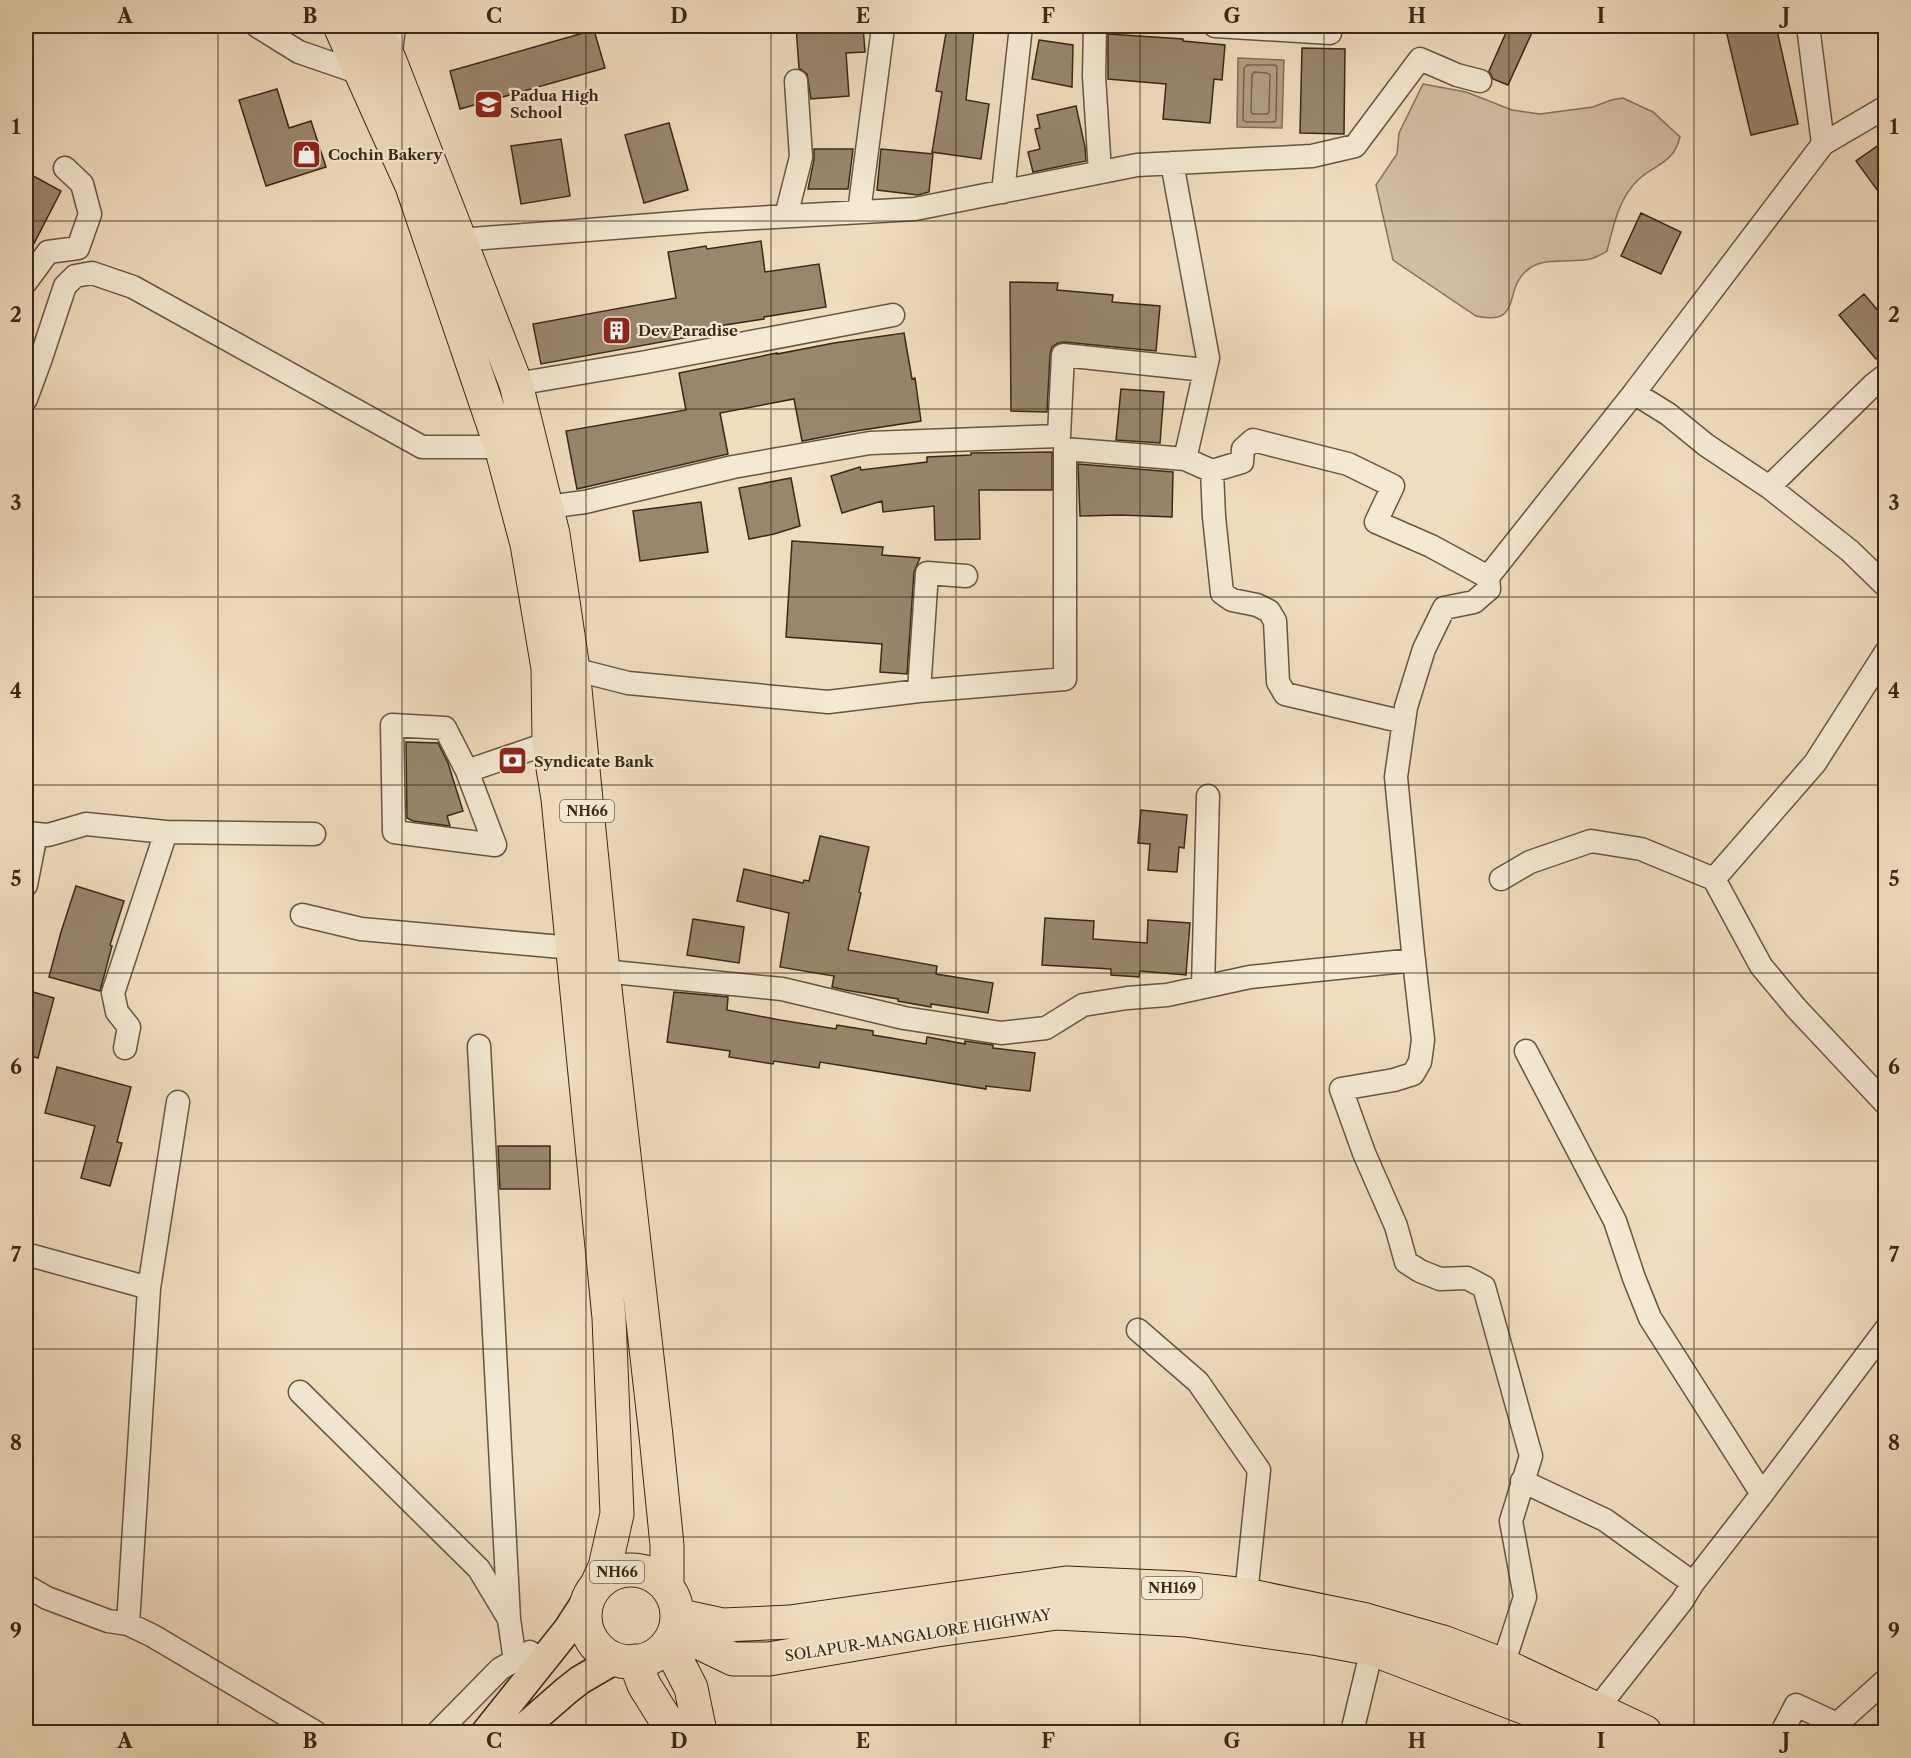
<svg xmlns="http://www.w3.org/2000/svg" width="1911" height="1758" font-family="'Libre Caslon Text',serif">
  <style>
    .green { fill: #d1bea1; stroke: #85745c; stroke-width: 1.5 }
    .water { fill: #b2a084; stroke: #827058; stroke-width: 1.5 }
    .lines { fill: none; stroke-linecap: round; stroke-linejoin: round }
    .shore { stroke: #76644d; stroke-width: 1.5 }
    .building { fill: #98876d; stroke: #392916; stroke-width: 1.5 }
    .minor-casing { stroke: #675640; stroke-width: 25 }
    .major-casing { stroke: #392916; stroke-width: 31 }
    .highway-casing { stroke: #392916; stroke-width: 35 }
    .minor { stroke: #f5e9d4; stroke-width: 22 }
    .major { stroke: #f0ddbd; stroke-width: 28 }
    .highway { stroke: #f0ddbd; stroke-width: 33 }
    .grid { fill: none; stroke: #392916; stroke-width: 1.5; stroke-opacity: 0.55 }
    .labels { text-anchor: middle; dominant-baseline: central; stroke-width: 4.5; stroke-linejoin: round; paint-order: stroke }
    .shield { fill: #f5e9d4; stroke: #71634f; stroke-width: 1.5 }
    .shield-label { font-size: 14px; font-weight: bold; fill: #392916 }
    .poi-label { font-size: 15px; font-weight: bold; fill: #392916; stroke: #f5e9d4; text-anchor: start }
    .street-label { font-size: 15px; fill: #392916; stroke: #f5e9d4 }
    .neatline { fill: none; stroke: #392916; stroke-width: 2 }
    .grid-label { font-size: 20px; text-anchor: middle; font-weight: bold; fill: #392916 }
  </style>
  <rect width="100%" height="100%" fill="#f0ddbd"/>
  <filter id="stains"><feTurbulence type="fractalNoise" baseFrequency=".00333" numOctaves="4"/><feColorMatrix values="0 0 0 0 .2 0 0 0 0 .09 0 0 0 0 .02 0 0 0 .5 -.17"/></filter>
  <radialGradient id="worn" r=".72"><stop offset=".6" stop-color="#630" stop-opacity="0"/><stop offset="1" stop-color="#630" stop-opacity=".3"/></radialGradient>
  <path class="green" d="M1423 84 1466 92 1512 110 1540 114 1593 107 1611 100 1623 98 1653 112 1680 137C1673 164 1657 163 1639 179 1619 197 1613 227 1607 251 1602 254 1596 258 1590 259 1572 263 1546 257 1530 268 1501 287 1525 327 1476 316L1393 260 1376 185 1397 154 1399 133Z"/>
  <path class="water" d="M1238 58 1284 60 1282 128 1237 127Z"/>
  <g class="lines">
    <path class="shore" d="M1247 65H1275L1277 67 1276 119 1275 122H1246L1243 120 1244 68Z
      M1254 72 1267 73 1270 75 1269 112 1267 114H1253L1251 112 1252 75Z"/>
  </g>
  <path class="building" d="M796 26H863L865 52 846 53 849 96 811 99 807 74 799 68Z
    M1509 26H1535L1508 85 1493 79 1489 71Z
    M1725 26H1776L1798 124 1751 135Z
    M947 27 974 30 966 100 989 104 981 159 932 152 942 92 936 91Z
    M594 30 605 68 460 109 450 71Z
    M1108 34 1183 39V41L1225 45 1222 80 1214 79 1210 123 1163 119 1166 84 1108 79Z
    M1039 40 1073 45 1072 87 1032 79Z
    M1302 48 1345 49 1344 134 1300 133Z
    M277 89 289 128 311 121 326 167 266 186 239 100Z
    M1076 106 1085 147 1086 161 1033 172 1028 152 1040 149 1035 129 1040 128 1037 115Z
    M669 123 688 190 644 203 625 135Z
    M561 139 570 196 521 204 511 146Z
    M1886 140V202L1856 161Z
    M814 149H853L848 189H808L814 160Z
    M881 149 933 154 929 192 918 195 877 190Z
    M26 172 61 191 26 259Z
    M1641 213 1681 232 1661 274 1621 256Z
    M761 241 765 272 819 264 826 307 764 317V319L699 329 700 335 541 364 533 324 676 298 668 252 706 246 707 249Z
    M1010 282 1058 283 1057 290 1113 295 1112 302 1160 306 1156 351 1064 342 1058 343 1052 347 1050 354 1047 412 1011 411Z
    M1864 294 1886 320V352L1876 359 1839 315Z
    M904 333 912 379 915 378 921 421 849 432 802 441 794 399 720 413 728 454 577 489 566 431 686 410 679 373 777 353V354L834 343Z
    M1121 389 1164 392 1160 443 1116 440Z
    M1052 452V490H979L980 539 935 540 934 506 883 512 882 501 842 513 831 476 860 467 861 470 927 462V457L971 455V453Z
    M1078 464 1173 472 1172 517 1121 515 1080 516Z
    M791 478 800 526 774 534 749 539 739 488Z
    M701 502 708 552 640 561 633 511Z
    M792 541 883 547 882 555 920 558 914 572 907 674 880 672 882 644 786 637Z
    M406 742 438 743 448 763 463 811 447 816 450 826 413 821 407 818Z
    M1141 810 1187 815 1184 848 1179 847 1177 872 1148 870 1150 844 1138 843Z
    M820 836 869 847 859 892 861 893 848 950 937 966 936 974 993 983 988 1013 931 1004V1007L898 1001V999L845 990 832 987 834 976 780 967 789 913 737 901 744 869 803 883 804 880 809 881Z
    M76 886 124 901 110 945 112 946 100 991 49 977 61 932Z
    M1045 918 1094 921 1093 939 1147 943 1148 920 1190 923 1186 975 1140 971 1139 977 1111 975V969L1042 965Z
    M693 919 744 927 739 963 687 955Z
    M26 990 54 998 38 1058 26 1055Z
    M674 992 728 997 727 1010 780 1020 836 1029 837 1025 873 1031V1035L926 1044 927 1037 965 1044V1041L993 1045V1048L1035 1053 1030 1091 986 1086V1089L820 1062 819 1068 774 1061 773 1064 729 1057 730 1051 667 1042Z
    M57 1067 131 1087 117 1142 122 1143 110 1186 81 1178 95 1126 45 1113Z
    M498 1146H550V1189H500Z"/>
  <g class="lines">
    <defs>
      <path id="minor" d="M257 26 299 52 363 74 390 61 394 26
        M1095 26 1094 76 1100 172
        M1215 26 1330 33
        M1808 26 1823 144 1886 107
        M1823 144 1634 393 1668 414 1706 445 1769 487 1850 551 1886 586
        M1172 163 1208 358 1185 459
        M1003 192 1021 26
        M859 212 882 35
        M786 216 801 157 796 81
        M459 240 702 221 915 209 1137 165 1312 156 1355 146 1420 59 1457 75 1480 81
        M26 282 48 252 78 248 90 214 82 184 65 168
        M516 384 646 362 893 315
        M26 399 40 361 65 286 75 276 92 273 133 287 422 447H501
        M1212 471 1214 517 1222 593 1232 600 1257 605 1269 611 1275 621 1278 682 1285 694 1404 722
        M1769 487 1873 385 1886 375
        M547 507 585 502 733 467 870 443 1059 436 1063 355 1205 370
        M1488 577 1634 393
        M573 669 628 683 828 702 919 691 1065 679V449L1185 459 1212 471 1242 462 1243 449 1253 440 1348 464 1393 486 1376 522 1431 546 1488 577 1489 589 1474 602 1444 608 1424 649 1406 707 1396 777 1413 952 1423 1040 1420 1062 1413 1074 1394 1080 1341 1089 1364 1153 1396 1226 1406 1262 1420 1271 1440 1279 1467 1278 1484 1287 1531 1456 1511 1521 1525 1597 1503 1665
        M919 691 927 573 966 576
        M392 725 445 728 467 771 495 845 394 832Z
        M467 771 549 743
        M26 833 48 835 86 824 166 832 314 834
        M1501 879 1530 862 1591 841 1641 849 1714 879 1761 966 1796 1008 1886 1104
        M1714 879 1815 763 1886 652
        M26 885 36 834
        M302 915 361 929 573 948
        M603 971 782 989 904 1018 1001 1033 1046 1028 1083 1005 1127 998 1167 995 1250 977 1414 960
        M1203 987 1208 796
        M479 1046 509 1619
        M125 1048 129 1027 117 1012 113 993 166 832
        M1526 1051 1615 1221 1634 1278 1650 1318 1762 1494
        M26 1254 149 1288
        M1138 1330 1198 1382 1259 1470 1246 1595
        M300 1392 479 1569 509 1619 515 1661
        M1522 1481 1605 1520 1693 1583
        M26 1586 47 1598 108 1621 128 1624 153 1636 315 1732
        M128 1624 149 1288 178 1102
        M1589 1719 1682 1601 1693 1583 1762 1494 1886 1329
        M438 1732 500 1669 530 1652 541 1664
        M1352 1732 1372 1649
        M1782 1732 1796 1705 1837 1724 1886 1680"/>
      <path id="major" d="M486 1732 568 1629 586 1601
        M519 1732 566 1691 580 1680 616 1659"/>
      <path id="highway" d="M340 26 412 186 501 447 527 544 548 668 549 743 558 799 609 1318 617 1514 605 1567 598 1582
        M374 26 390 61 516 384 553 534 573 669 603 971 656 1436 667 1545V1586
        M585 1616a46 46 0 1 1 92 0a46 46 0 1 1-92 0Z
        M677 1615 723 1625 790 1622 1066 1583 1182 1588 1246 1595 1366 1620 1443 1642 1503 1665 1645 1732
        M675 1631 733 1659H769L937 1630 1057 1613 1186 1620 1319 1639 1372 1649 1539 1713 1580 1732
        M668 1643 691 1688 700 1732
        M635 1661 644 1685 664 1717 668 1732"/>
    </defs>
    <use href="#minor" class="minor-casing"/>
    <use href="#major" class="major-casing"/>
    <use href="#highway" class="highway-casing"/>
    <use href="#minor" class="minor"/>
    <use href="#major" class="major"/>
    <use href="#highway" class="highway"/>
  </g>
  <path class="grid" d="M218 26V1732M402 26V1732M586 26V1732M771 26V1732M956 26V1732M1140 26V1732M1324 26V1732M1509 26V1732M1694 26V1732M26 221H1886M26 409H1886M26 597H1886M26 785H1886M26 973H1886M26 1161H1886M26 1349H1886M26 1537H1886"/>
  <defs>
    <symbol id="school-square" viewBox="-11 -11 22 22"><rect x="-9" y="-9" width="18" height="18" rx="4" fill="#8f2418" stroke="#f5e9d4"/><path d="M0-5L7-2L0 1L-7-2ZM-4 1L0 2.5L4 1V4Q0 6-4 4Z" fill="#fff"/></symbol>
    <symbol id="shop-square" viewBox="-11 -11 22 22"><rect x="-9" y="-9" width="18" height="18" rx="4" fill="#8f2418" stroke="#f5e9d4"/><path d="M-5-2.5h2.3a2.7 3.5 0 0 1 5.4 0H5L5.5 6h-11ZM-1.5-2.5h3a1.5 2.3 0 0 0-3 0Z" fill="#fff"/></symbol>
    <symbol id="building-square" viewBox="-11 -11 22 22"><rect x="-9" y="-9" width="18" height="18" rx="4" fill="#8f2418" stroke="#f5e9d4"/><path d="M-4-6H4V6H1V3H-1V6H-4ZM-2.5-4.3h1.7v1.8h-1.7ZM.8-4.3h1.7v1.8H.8ZM-2.5-1h1.7V.8h-1.7ZM.8-1h1.7V.8H.8Z" fill="#fff"/></symbol>
    <symbol id="bank-square" viewBox="-11 -11 22 22"><rect x="-9" y="-9" width="18" height="18" rx="4" fill="#8f2418" stroke="#f5e9d4"/><path d="M-6-4H6V4H-6ZM0-2.3a2.3 2.3 0 1 0 0 4.6a2.3 2.3 0 1 0 0-4.6Z" fill="#fff"/></symbol>
  </defs>
  <g fill-rule="evenodd">
    <use href="#school-square" x="472" y="88" width="33" height="33"/>
    <use href="#shop-square" x="290" y="138" width="33" height="33"/>
    <use href="#building-square" x="600" y="314" width="33" height="33"/>
    <use href="#bank-square" x="496" y="744" width="33" height="33"/>
  </g>
  <g class="labels">
    <g class="shield">
      <rect x="560" y="800" width="54" height="22" rx="4.5"/>
      <rect x="590" y="1561" width="54" height="22" rx="4.5"/>
      <rect x="1142" y="1577" width="60" height="22" rx="4.5"/>
    </g>
    <g class="shield-label">
      <text x="587" y="811">NH66</text>
      <text x="617" y="1572">NH66</text>
      <text x="1172" y="1588">NH169</text>
    </g>
    <g class="poi-label">
      <text x="510" y="95">Padua High<tspan x="510" dy="17">School</tspan></text>
      <text x="328" y="154">Cochin Bakery</text>
      <text x="638" y="330">Dev Paradise</text>
      <text x="534" y="761">Syndicate Bank</text>
    </g>
    <g class="street-label">
      <text transform="translate(918 1635) rotate(-9)">SOLAPUR-MANGALORE HIGHWAY</text>
    </g>
  </g>
  <rect width="1911" height="1758" fill="none" stroke="#f0ddbd" stroke-width="66"/>
  <rect x="33" y="33" width="1845" height="1692" class="neatline"/>
  <g class="grid-label">
    <text x="125" y="23">A</text>
    <text x="310" y="23">B</text>
    <text x="494" y="23">C</text>
    <text x="679" y="23">D</text>
    <text x="863" y="23">E</text>
    <text x="1048" y="23">F</text>
    <text x="1232" y="23">G</text>
    <text x="1417" y="23">H</text>
    <text x="1601" y="23">I</text>
    <text x="1786" y="23">J</text>
    <text x="16" y="134">1</text>
    <text x="1894" y="134">1</text>
    <text x="16" y="322">2</text>
    <text x="1894" y="322">2</text>
    <text x="16" y="510">3</text>
    <text x="1894" y="510">3</text>
    <text x="16" y="698">4</text>
    <text x="1894" y="698">4</text>
    <text x="16" y="886">5</text>
    <text x="1894" y="886">5</text>
    <text x="16" y="1074">6</text>
    <text x="1894" y="1074">6</text>
    <text x="16" y="1262">7</text>
    <text x="1894" y="1262">7</text>
    <text x="16" y="1450">8</text>
    <text x="1894" y="1450">8</text>
    <text x="16" y="1638">9</text>
    <text x="1894" y="1638">9</text>
    <text x="125" y="1748">A</text>
    <text x="310" y="1748">B</text>
    <text x="494" y="1748">C</text>
    <text x="679" y="1748">D</text>
    <text x="863" y="1748">E</text>
    <text x="1048" y="1748">F</text>
    <text x="1232" y="1748">G</text>
    <text x="1417" y="1748">H</text>
    <text x="1601" y="1748">I</text>
    <text x="1786" y="1748">J</text>
  </g>
  <rect width="100%" height="100%" filter="url(#stains)"/>
  <rect width="100%" height="100%" fill="url(#worn)"/>
</svg>
